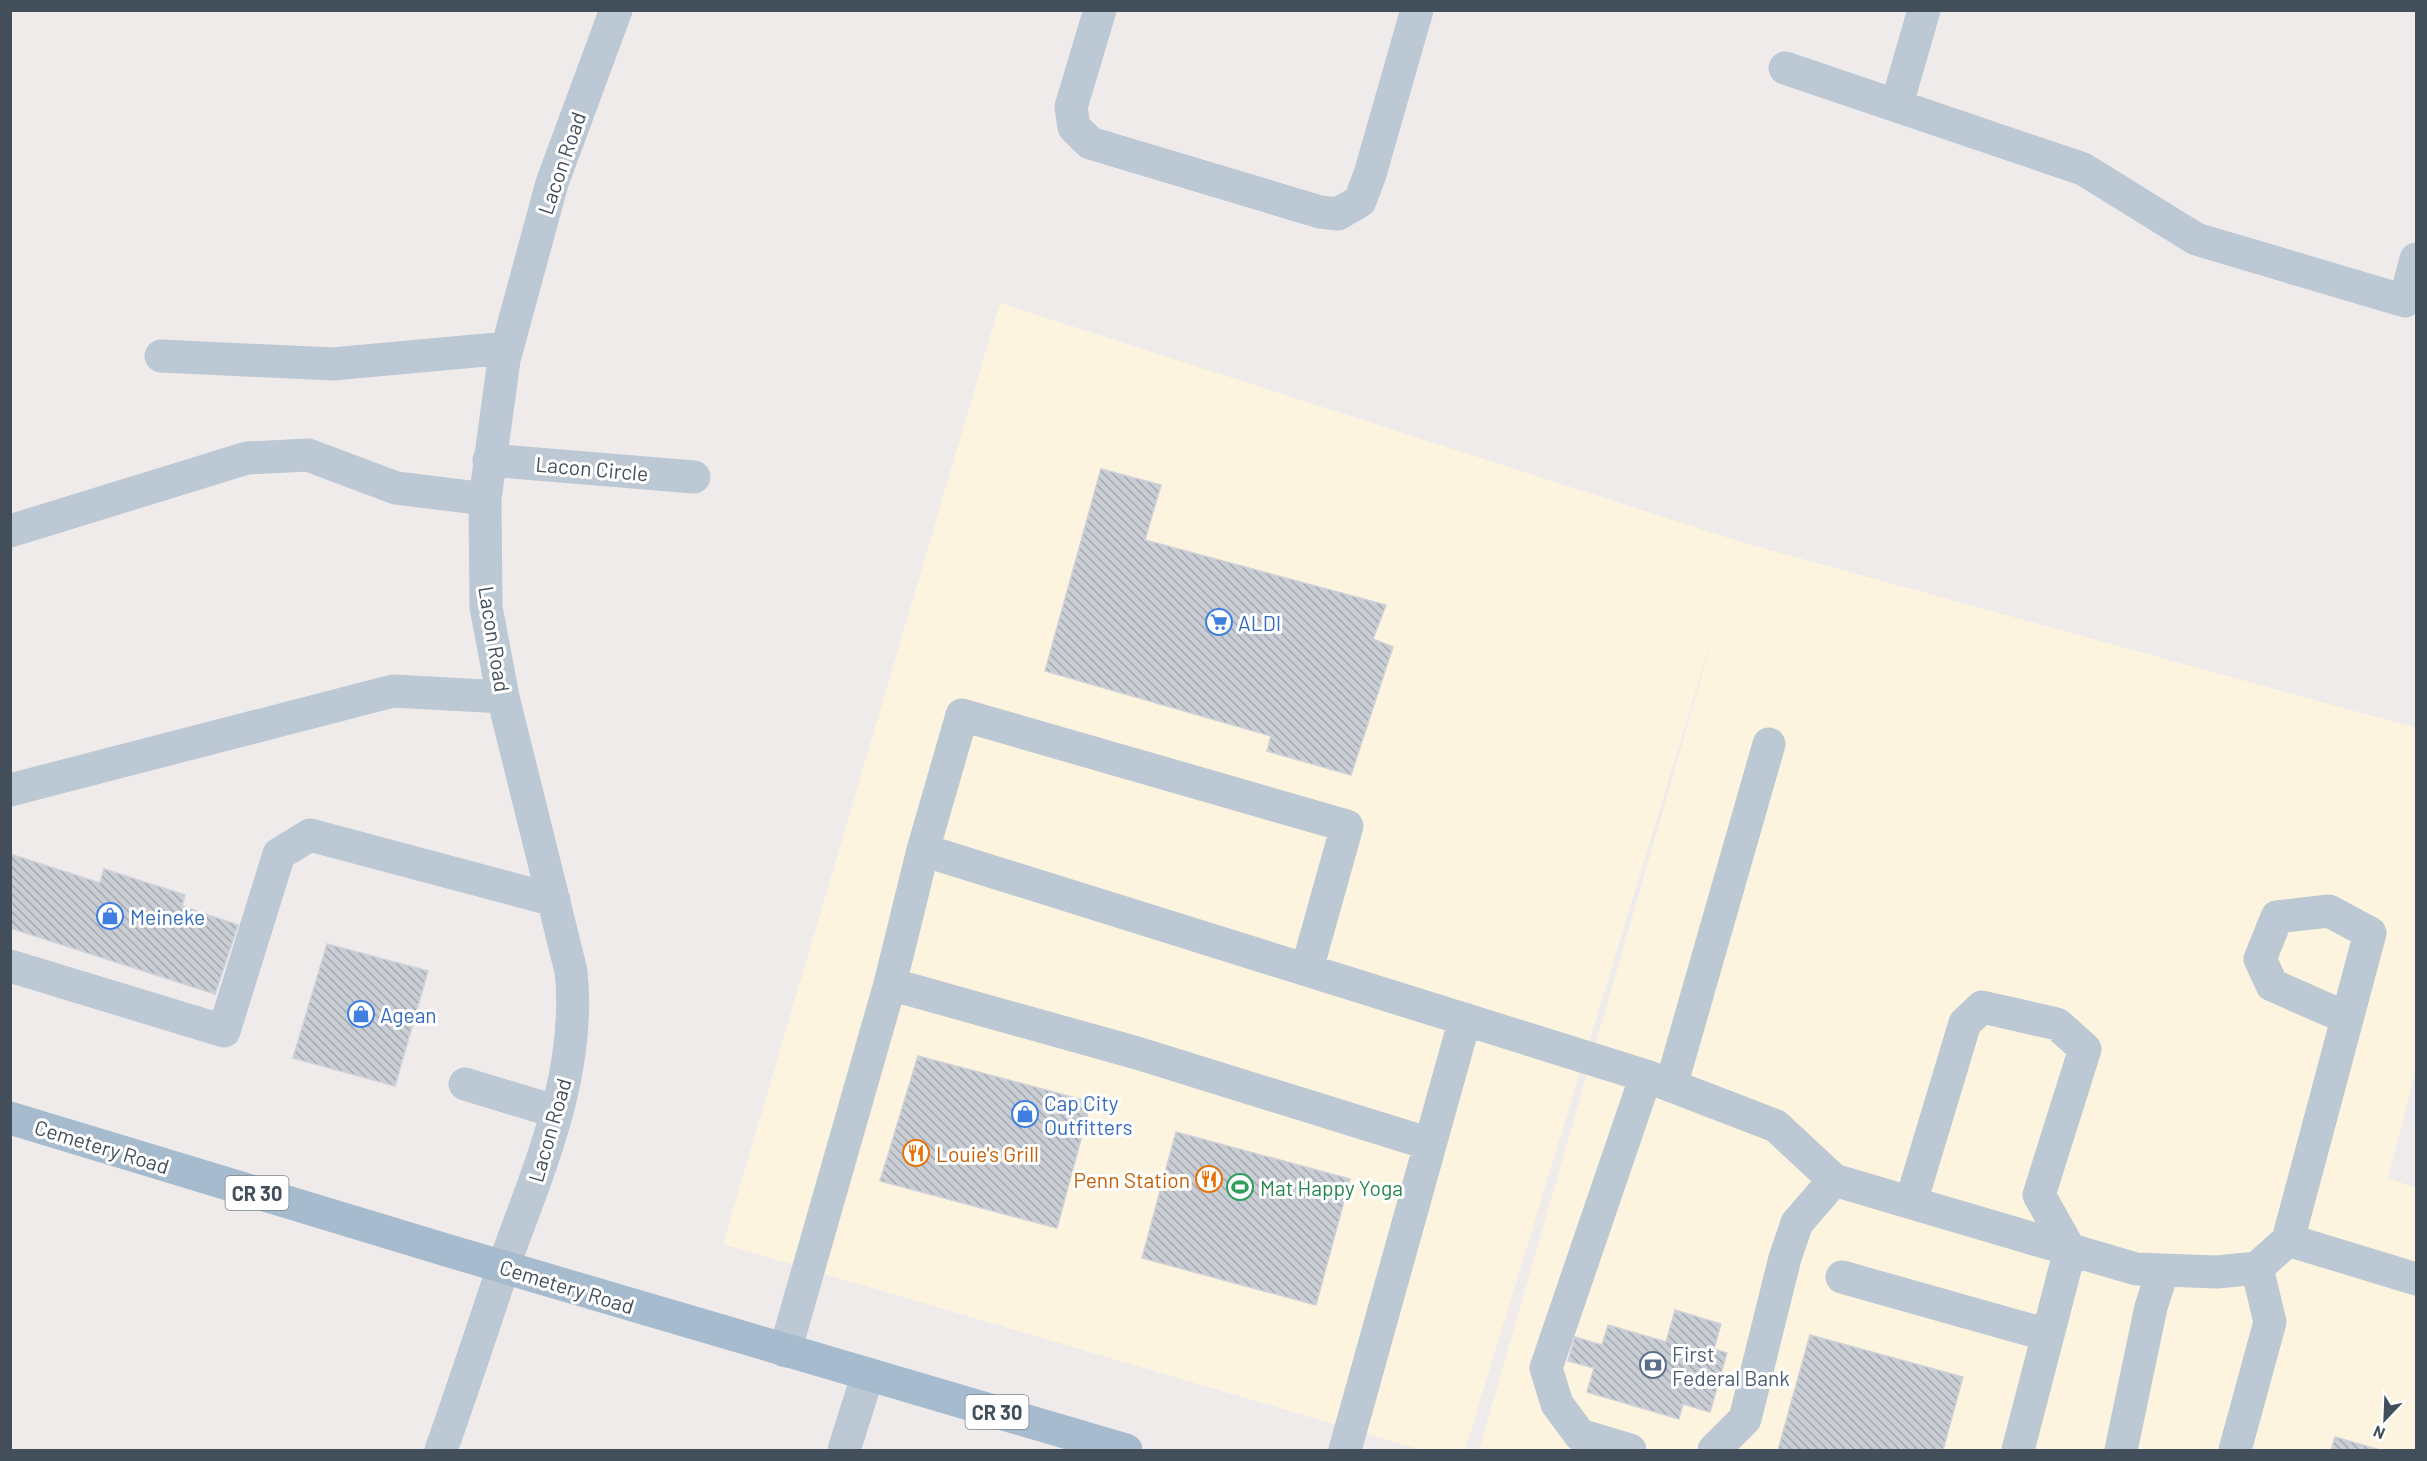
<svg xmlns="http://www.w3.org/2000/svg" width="2427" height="1461" font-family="Barlow,sans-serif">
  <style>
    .commercial { fill: #fdf4e0 }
    .building { fill: url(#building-back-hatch); stroke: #ced1d8; stroke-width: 1.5 }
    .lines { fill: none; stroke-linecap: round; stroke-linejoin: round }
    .minor { stroke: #bcc8d3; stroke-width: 33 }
    .major { stroke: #a7bbce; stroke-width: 33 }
    .labels { text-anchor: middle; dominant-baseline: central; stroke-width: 6; stroke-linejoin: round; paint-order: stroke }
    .shield { fill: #fff; stroke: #7b848c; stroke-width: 1.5 }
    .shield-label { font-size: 20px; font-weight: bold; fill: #424f5a }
    .street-label { font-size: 21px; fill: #424f5a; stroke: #fff }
    .shop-label { font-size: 21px; fill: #366cbe; stroke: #fff; text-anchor: start }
    .food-label { font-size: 21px; fill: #c56008; stroke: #fff; text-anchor: start }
    .leisure-label { font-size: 21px; fill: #27864d; stroke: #fff; text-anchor: start }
    .service-label { font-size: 21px; fill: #4e5e75; stroke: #fff; text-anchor: start }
  </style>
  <defs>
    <pattern id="building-back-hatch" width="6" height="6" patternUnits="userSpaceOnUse" patternTransform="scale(1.5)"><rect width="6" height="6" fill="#c9cdd4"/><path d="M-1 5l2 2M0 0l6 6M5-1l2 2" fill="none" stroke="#a5a9af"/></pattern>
  </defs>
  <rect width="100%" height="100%" fill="#efebeb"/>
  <path class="commercial" d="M1000 303 1741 542 2416 728V1068L2388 1178 2416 1188V1450H1479L1722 605 1465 1450H1422L723 1244Z"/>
  <path class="building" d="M1101 469 1161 485 1145 540 1386 605 1373 639 1393 647 1351 775 1267 751 1271 736 1045 671Z
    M10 854 100 883 104 869 185 895 182 906 238 925 215 994 10 928Z
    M327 944 428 971 395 1086 293 1058Z
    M918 1056 1091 1102 1057 1228 880 1181Z
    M1176 1132 1350 1179 1316 1305 1142 1258Z
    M1675 1310 1721 1324 1714 1349 1727 1353 1710 1412 1683 1404 1679 1419 1587 1392 1594 1368 1568 1361 1575 1337 1602 1345 1608 1325 1666 1342Z
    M1810 1335 1963 1377 1943 1450H1778Z
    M2335 1437 2380 1450H2331Z"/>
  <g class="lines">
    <path class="minor" d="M1100 10 1071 107 1074 127 1090 143 1320 212 1338 214 1360 201 1370 174 1417 10
      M1785 68 2083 169 2196 239 2405 301 2416 259
      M1897 104 1924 10
      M161 356 333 364 507 348
      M489 460 694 477
      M10 531 247 458 308 455 396 488 485 499
      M10 790 393 691 503 697
      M923 850 1646 1076 1776 1126 1834 1180 2136 1269 2217 1272 2257 1268 2288 1240 2416 1279
      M10 966 224 1031 279 854 310 835 554 900
      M890 984 1137 1053 1430 1144
      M465 1084 557 1112
      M1671 1086 1769 744
      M1911 1202 1965 1023 1982 1007 2057 1024 2085 1049 2039 1195 2070 1250 2018 1450
      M2288 1240 2370 933 2329 911 2277 917 2260 959 2272 985 2347 1018
      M1842 1277 2048 1335
      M785 1351 890 984 923 850 962 715 1347 826 1307 969
      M441 1450C463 1389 483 1327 504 1265 538 1170 582 1074 571 971L503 697 486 607 485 499 504 360 552 183 616 10
      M844 1450 868 1374
      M1345 1450 1465 1019
      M1630 1450 1580 1435 1557 1404 1546 1368 1646 1076
      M1714 1450 1745 1419 1785 1258 1797 1223 1834 1180
      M2121 1450 2151 1307 2163 1270
      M2235 1450 2270 1322 2257 1268"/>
    <path class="major" d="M10 1118 446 1250 1126 1450"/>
  </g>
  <defs>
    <symbol id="supermarket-ring" viewBox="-11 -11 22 22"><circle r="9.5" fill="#fff" stroke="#3f7fe0" stroke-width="1.5"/><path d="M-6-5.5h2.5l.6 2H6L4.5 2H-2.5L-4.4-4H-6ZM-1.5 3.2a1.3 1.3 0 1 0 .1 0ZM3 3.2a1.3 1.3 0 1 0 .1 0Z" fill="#3f7fe0"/></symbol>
    <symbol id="shop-ring" viewBox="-11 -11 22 22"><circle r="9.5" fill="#fff" stroke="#3f7fe0" stroke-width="1.5"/><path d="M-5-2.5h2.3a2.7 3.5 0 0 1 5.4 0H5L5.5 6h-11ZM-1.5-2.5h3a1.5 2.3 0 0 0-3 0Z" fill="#3f7fe0"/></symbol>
    <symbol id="restaurant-ring" viewBox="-11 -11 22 22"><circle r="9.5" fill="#fff" stroke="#e8710a" stroke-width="1.5"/><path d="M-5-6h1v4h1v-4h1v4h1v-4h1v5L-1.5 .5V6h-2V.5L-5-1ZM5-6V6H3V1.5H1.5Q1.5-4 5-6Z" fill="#e8710a"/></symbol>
    <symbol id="stadium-ring" viewBox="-11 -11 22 22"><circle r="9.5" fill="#fff" stroke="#2e9e5b" stroke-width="1.5"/><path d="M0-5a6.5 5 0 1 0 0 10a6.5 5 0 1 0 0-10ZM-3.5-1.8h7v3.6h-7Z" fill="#2e9e5b"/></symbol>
    <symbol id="bank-ring" viewBox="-11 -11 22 22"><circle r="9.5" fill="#fff" stroke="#5c6f8a" stroke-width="1.5"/><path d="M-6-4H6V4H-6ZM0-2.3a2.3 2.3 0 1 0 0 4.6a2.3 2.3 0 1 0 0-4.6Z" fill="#5c6f8a"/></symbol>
  </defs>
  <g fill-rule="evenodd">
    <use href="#supermarket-ring" x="1204" y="607" width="30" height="30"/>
    <use href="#shop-ring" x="95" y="901" width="30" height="30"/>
    <use href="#shop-ring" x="346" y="999" width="30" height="30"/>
    <use href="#shop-ring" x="1010" y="1099" width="30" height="30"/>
    <use href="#restaurant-ring" x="901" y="1138" width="30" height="30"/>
    <use href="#restaurant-ring" x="1194" y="1164" width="30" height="30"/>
    <use href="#stadium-ring" x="1225" y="1172" width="30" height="30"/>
    <use href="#bank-ring" x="1638" y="1350" width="30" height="30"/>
  </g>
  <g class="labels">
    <g class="shield">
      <rect x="225.5" y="1176" width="63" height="34" rx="4.5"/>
      <rect x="965.5" y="1395" width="63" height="34" rx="4.5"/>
    </g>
    <g class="shield-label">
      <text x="257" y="1193">CR 30</text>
      <text x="997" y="1412">CR 30</text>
    </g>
    <g class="street-label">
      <text transform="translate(561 163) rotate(-71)">Lacon Road</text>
      <text transform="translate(592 468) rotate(5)">Lacon Circle</text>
      <text transform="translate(495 639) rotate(81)">Lacon Road</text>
      <text transform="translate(549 1130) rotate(-74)">Lacon Road</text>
      <text transform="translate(102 1146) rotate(17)">Cemetery Road</text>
      <text transform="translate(567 1286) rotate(17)">Cemetery Road</text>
    </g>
    <g class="shop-label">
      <text x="1238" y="622">ALDI</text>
      <text x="130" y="916">Meineke</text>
      <text x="380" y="1014">Agean</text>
      <text x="1044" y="1102">Cap City<tspan x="1044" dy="24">Outfitters</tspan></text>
    </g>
    <g class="food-label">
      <text x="936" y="1153">Louie's Grill</text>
      <text x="1190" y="1179" text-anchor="end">Penn Station</text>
    </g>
    <g class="leisure-label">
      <text x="1260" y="1187">Mat Happy Yoga</text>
    </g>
    <g class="service-label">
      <text x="1672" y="1353">First<tspan x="1672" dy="24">Federal Bank</tspan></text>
    </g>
  </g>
  <rect width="2427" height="1461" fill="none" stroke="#424f5a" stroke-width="24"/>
  <g transform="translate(2385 1419) rotate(203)" stroke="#ffffff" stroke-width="4.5" paint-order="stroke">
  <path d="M0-4.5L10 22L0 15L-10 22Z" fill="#424f5a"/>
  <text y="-9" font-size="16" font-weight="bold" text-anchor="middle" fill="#424f5a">N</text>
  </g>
</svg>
